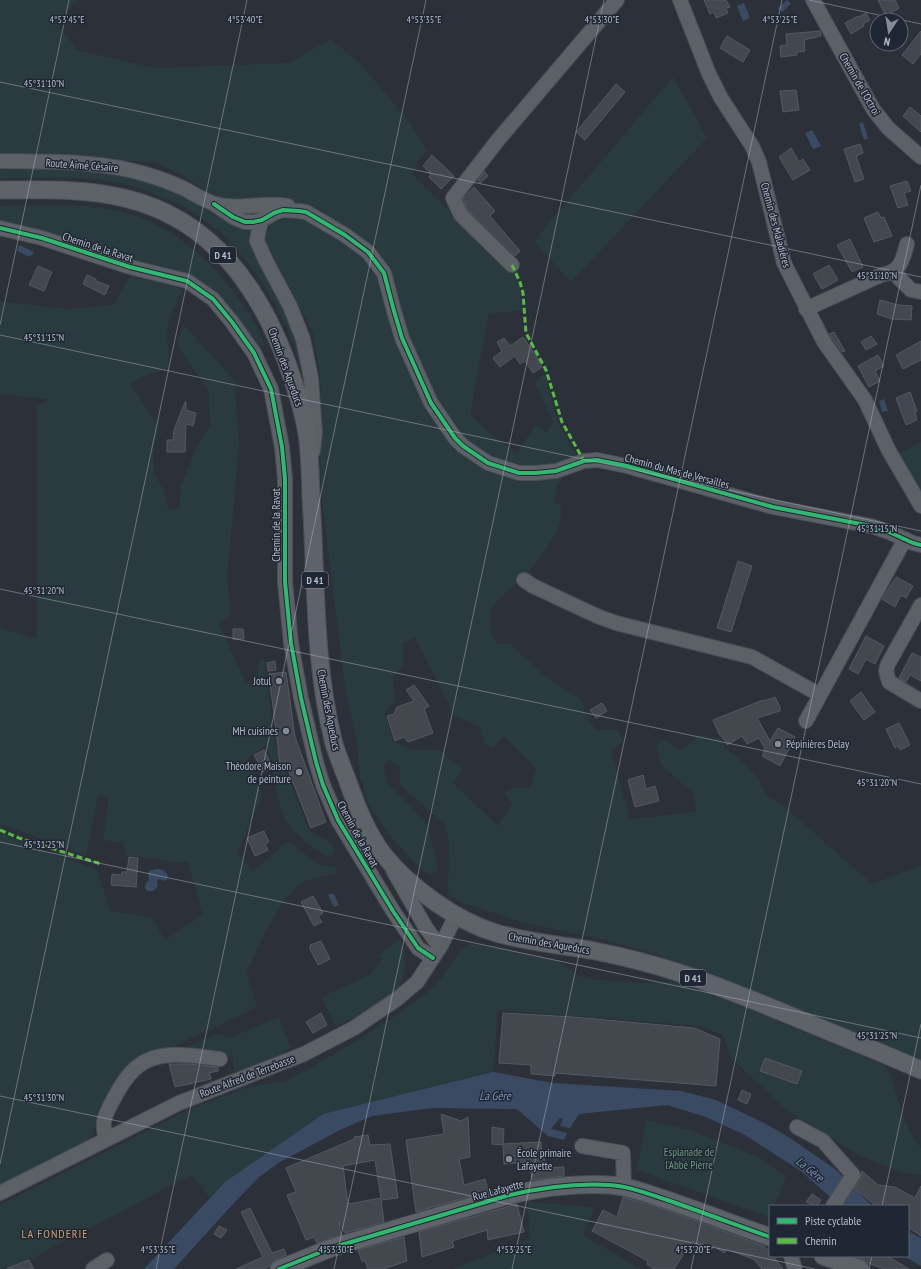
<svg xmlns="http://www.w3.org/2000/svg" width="921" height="1269" font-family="'PT Sans Narrow',sans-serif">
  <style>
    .green { fill: #293b3f; fill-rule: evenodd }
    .water { fill: #3b4a63 }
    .building { fill: #43474e; stroke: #545961; fill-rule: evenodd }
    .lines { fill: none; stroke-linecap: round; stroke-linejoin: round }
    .minor-casing { stroke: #4a4d54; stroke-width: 16 }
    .major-casing { stroke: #4a4e56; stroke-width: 19 }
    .minor { stroke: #5c6067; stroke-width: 14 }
    .major { stroke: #5e6269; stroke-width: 17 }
    .quiet { stroke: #58b947; stroke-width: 3; stroke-dasharray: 6 3; stroke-linecap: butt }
    .cycleway-casing { stroke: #1f2734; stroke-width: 6 }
    .cycleway { stroke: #33b770; stroke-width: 4 }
    .ticks { fill: none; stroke: #b7bdc9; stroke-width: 1; stroke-opacity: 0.45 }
    .poi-dot { fill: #868c97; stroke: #1f2734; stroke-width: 1.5 }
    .labels { text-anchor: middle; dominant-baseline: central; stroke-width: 3; stroke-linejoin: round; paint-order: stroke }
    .shield { fill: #1f2734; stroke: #89909c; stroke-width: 1 }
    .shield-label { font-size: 10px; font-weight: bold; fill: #b7bdc9 }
    .street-label { font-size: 11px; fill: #b7bdc9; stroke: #1f2734 }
    .poi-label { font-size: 11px; fill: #b7bdc9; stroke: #1f2734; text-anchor: end }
    .park-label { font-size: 11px; fill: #6f997a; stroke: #1f2734 }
    .water-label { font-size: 12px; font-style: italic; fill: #7f92b0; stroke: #1f2734 }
    .neighbourhood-label { font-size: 12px; letter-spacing: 1px; fill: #d19c6a; stroke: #1f2734 }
    .ticks-label { font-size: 10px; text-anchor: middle; fill: #b7bdc9; stroke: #1f2734; stroke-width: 3; stroke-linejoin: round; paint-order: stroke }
  </style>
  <rect width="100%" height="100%" fill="#2c3139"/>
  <path class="green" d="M0 0H79L60 17 59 26 77 50 155 68 289 63 331 39 361 65 407 119 427 150 417 162 412 174 464 225 494 260 506 264 515 275 519 283 522 311 489 313 470 415 498 440 517 453 536 424 547 433 553 422 535 383 545 373 556 416 563 432 577 455 575 460 547 469 504 465 456 434 421 375 398 307 386 262 378 255 345 227 321 212 301 205 275 200 248 202 225 199 209 193 182 175 155 162 0 154Z
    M673 77 707 138 571 282 534 241Z
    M0 168H79L107 171 147 180 192 199 230 222 253 229 292 322 305 373 302 374C287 310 241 236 181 205 173 201 164 198 156 195 145 190 133 185 121 183 82 175 40 178 0 178Z
    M0 206C31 206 63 204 94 207 154 212 202 249 236 295 242 303 249 312 254 321 258 329 261 337 265 345L258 349 240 322 222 300 133 261 76 245 29 227 0 221Z
    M293 216 312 220 364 255 380 277 410 372 480 464 565 475C556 484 555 491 555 503L561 504C561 510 561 517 560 523 557 535 533 567 524 577 512 590 492 598 490 618 489 629 491 635 498 644H510L541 673 581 700 586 715 596 730H617L624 740 611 751 630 819 696 812 692 792 662 766 656 747 665 740 681 750 699 735 720 739 726 749 738 757 757 777 767 796 779 802 872 884 921 866V1061L689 966 645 951 604 940 522 922 460 902 448 894 449 840 445 825 400 785V767L389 759 383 765 387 783 428 825 438 870 429 875 411 859 388 833 369 804 360 777 357 743 345 687 322 499 320 460 321 397 319 369 313 333 289 286 265 247 264 239 267 230 272 223ZM415 638 455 716 480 727 485 745 493 747 504 736 536 768 530 789 517 787 504 792 512 804 498 826 453 783 462 770 440 750H412L393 742 385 712 395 701 393 678 403 665V643Z
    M131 275 183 289 172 312 167 327 169 368 141 377 130 384 159 428 153 450 154 473 163 489 168 509H179L181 486 196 449 210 427 209 391 177 345 183 324 234 380 239 444 227 579 231 613 219 624 246 684 257 682 259 660 264 658 275 743 309 830 332 844 335 850 333 855 327 856C313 848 292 833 285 818 278 804 276 787 273 772L275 769 266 745 248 758 262 796 237 853 253 872 288 841 319 865 336 867 338 873C328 875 317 877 308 880 281 891 259 947 246 972L257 1007 177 1045 171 1051 133 1062 126 1067 113 1085 98 1113 92 1138 0 1188V833L58 856 97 869 110 911 151 917 165 940 203 915 188 862H174L126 855 124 843 103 840 109 797 98 795 86 856 0 824V628L37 639V406L50 399 0 394V301L66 309 114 305Z
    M921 442V496L898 454Z
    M399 939C405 948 404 951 405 962 407 998 363 1013 336 1026L321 997 370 975 382 960 379 955Z
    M471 944 482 945 558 961 579 976 597 980 644 983 677 982 717 996 883 1065 889 1071C898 1097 903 1127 921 1148V1175L901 1172 862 1157 789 1112 731 1058 723 1035 700 1026 498 1010 493 1072 323 1114 225 1182 210 1198 194 1177 189 1176 29 1260 0 1269V1205L186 1111 244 1088 283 1081 295 1077C340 1049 394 1022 433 987 448 974 454 953 471 944Z
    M279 1017 291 1049 259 1064 234 1072 233 1056 188 1051 186 1047 218 1034 230 1038Z
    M646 1120 692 1131 758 1157 786 1177 774 1206H770L769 1217 637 1170Z
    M527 1202 595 1207 583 1235 640 1269H453L530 1239Z"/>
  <path class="water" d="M787 0 791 4 782 12 778 8Z
    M744 3 750 18 743 21 737 6Z
    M863 122 868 138 864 140 859 124Z
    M812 130 821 146 813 149 805 133Z
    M19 245 34 252 32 255H31L30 257 17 251Z
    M884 399 888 411 882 412 879 401Z
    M156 869C162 869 168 871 168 878L165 881 159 879 157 881 158 886 153 891H147L145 888 146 883 149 880 148 874 149 871Z
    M330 894H334L339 905 334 907 328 895Z
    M493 1072 553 1083 681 1091 716 1100 764 1123 790 1138 835 1169 872 1206H840L801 1171 745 1135 706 1117 667 1105 579 1114 570 1128 560 1126 563 1119 560 1118 551 1129 567 1133 564 1140 548 1136 517 1109 432 1108 372 1116 340 1130 280 1162 259 1177 232 1205 174 1269H144L225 1182 323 1114Z
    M908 1231 921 1238V1266L904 1256H908Z"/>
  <path class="building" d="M704 0H726L730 7 726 8 728 13 716 18 714 12 710 14Z
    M878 0H895L899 8 886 16Z
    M866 13 870 20 863 24 864 26 851 34 845 23 858 16 859 17Z
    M820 31 821 36 804 40 805 51 797 52V55L781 57 780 46 787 45 786 34Z
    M921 31V54L913 64 902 55Z
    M727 36 750 50 743 62 720 48Z
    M616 84 625 92 585 140 576 132Z
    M796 90 799 110 783 112 780 91Z
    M910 107 921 116V132L903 116Z
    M860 144 863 153 856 156 864 179 855 182 844 149Z
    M791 148 799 162 803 159 810 170 793 180 779 157Z
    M432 155 454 176 441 189 429 177 431 174 423 166Z
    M484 171 488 176 480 183 478 180Z
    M907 181 911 191 904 193 908 205 898 208 890 186Z
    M474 187 495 211 490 216 520 251 515 256 468 210 463 199Z
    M878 212 881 218 884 217 892 236 874 242 864 218Z
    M850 239 863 267 852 272 837 245Z
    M829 265 838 280 822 289 813 274Z
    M38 266 52 272 44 291 29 285Z
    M87 275 96 279V281L109 286 105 295 83 284Z
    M880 300 898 305 912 306 911 320 892 319 877 314Z
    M834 332 845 351 842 352 829 334Z
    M871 336 877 344 866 350 861 342Z
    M523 337 535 354 542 367 533 373 525 361 520 364 515 356 500 367 493 358 502 351 497 342 504 338 510 346Z
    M921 341V360L903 369 896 355Z
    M878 355 884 366 875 371 880 381 869 387 858 366Z
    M910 392 917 411 915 412 917 420 906 425 896 398Z
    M185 402H186V410L196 413 193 426 186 424 185 452H167V440H173L174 430Z
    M738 561 752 566 731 632 717 628Z
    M896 577 913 586 906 598 901 595 895 607 882 599Z
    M233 629H243L244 639H233Z
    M866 636 884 646 875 664 866 659 858 674 849 669Z
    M912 653 921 657V681L910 675 906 682 899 678Z
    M275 661 276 670 268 671 267 663Z
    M286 672 295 737 326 822 311 828 285 762 280 764 269 674Z
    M414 685 429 706 424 709 433 733 408 742 404 737 395 741 387 716 394 714 397 707 414 701 406 690Z
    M861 692 875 712 864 720 850 701Z
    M775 697 780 707V711L757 718 770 741 778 728 795 737 780 766 762 756 765 749 759 738 747 744 742 736 727 745 726 742 719 734 713 720 763 700 764 701Z
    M602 703 607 711 596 718 590 710Z
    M899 723 910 745 900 750 898 746 895 748 886 729Z
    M264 750 273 768 263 772 254 755Z
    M643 775 646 789 655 786 659 801 635 807 628 780Z
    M264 831 269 842 265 844 268 850 255 856 247 838Z
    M129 857 138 858 136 887 111 885 112 874 122 875V872H127Z
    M313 896 323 913 318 916 322 922 314 926 301 902Z
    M321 941 330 959 318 965 310 949V945Z
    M321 1013 327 1025 313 1033 306 1022Z
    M503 1013 573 1017 694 1028 720 1039 716 1086 555 1073V1076L531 1074V1065L499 1063Z
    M765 1058 802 1071 797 1084 760 1071Z
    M169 1064H188L218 1067V1071L209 1073 211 1079 175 1087Z
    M742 1090 751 1094 747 1104 738 1100Z
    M441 1114 461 1121 468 1117 470 1157 459 1159 464 1185 485 1179 488 1191 416 1212 406 1140 444 1134Z
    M492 1127 504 1129 503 1144 541 1142 542 1153H544L545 1164H548L549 1168 564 1167V1176L532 1180 530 1162 504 1164 503 1145 492 1144Z
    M368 1135 370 1145 390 1144 398 1198 381 1200 384 1222 345 1233 339 1222 341 1235 317 1243 314 1237 306 1240 287 1195 296 1192 286 1168 354 1139V1137ZM375 1160 381 1198 348 1204 343 1166Z
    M862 1171 878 1185 895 1187 915 1198 921 1186V1236L908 1227V1206H876L854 1188 860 1180Z
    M812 1194 821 1200 817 1206 806 1202Z
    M623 1197 664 1209 764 1246 770 1253V1256H773L783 1269H762L753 1259 727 1249 724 1253 714 1246 711 1250 692 1241 674 1269H654L647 1264 648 1261 592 1231 603 1210 617 1217Z
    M517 1204 524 1232 488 1240 487 1230 452 1241 454 1247 422 1257 419 1232Z
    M250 1208 272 1253 284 1249 286 1255 275 1260 270 1266 263 1269H236L263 1257 241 1212Z
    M219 1226 227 1230 221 1238 214 1234Z
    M404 1237 407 1261 383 1269H368L365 1261H362L358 1250Z
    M853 1256H887L909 1269H884L868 1263 864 1260Z
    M29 1260 34 1269H7V1268Z"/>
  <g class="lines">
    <defs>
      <path id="minor" d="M680 0 709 74 721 98 752 146 759 162 784 263 824 342 865 400 889 451 921 506
        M813 0 873 109 888 128 921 157
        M0 161C48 162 99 160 145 174 159 178 172 183 185 189 194 194 205 201 215 204 240 211 264 201 288 206
        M214 204 233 217 245 222H253L262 220 274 213 283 210 299 211 306 212 345 235 368 252 384 273 394 311 402 338 431 403 455 438 463 446 488 463 519 473H535L556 471 584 461 597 460 627 466 773 507 871 526 889 532 913 543 921 545
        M262 220 259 228 257 241 266 261 290 306 303 339 311 378 315 432 313 451
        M0 228 42 238 130 267 187 281 213 299 232 322 254 353 271 389 282 447 285 479V582L291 643 301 698 316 762 323 785 338 820 393 911 418 948 433 958
        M512 265 461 215 453 198 498 140 617 0
        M893 272 911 290 921 292
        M806 309 881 275C901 271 902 262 907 244
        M524 580 533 586 597 616 616 623 752 657 820 695
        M921 605 888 664 886 671 889 682 921 701
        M806 721 905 539
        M393 870 426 928 440 947
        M797 1127 823 1141 853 1175 833 1206
        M107 1139C100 1125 105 1115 112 1102 119 1089 126 1076 137 1067 159 1048 194 1056 220 1059
        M582 1146 623 1153 624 1187
        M0 1193 179 1103 304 1054 354 1028 397 999 417 982 440 947 456 916
        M791 1256 795 1269
        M93 1269 107 1260"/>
      <path id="major" d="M0 190C41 190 84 188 124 198 210 218 258 285 287 363 295 386 303 409 307 434 311 460 310 488 312 514 316 590 315 667 333 740 337 755 343 768 348 782 357 807 367 833 383 854 409 887 456 921 496 933 527 942 559 945 590 950 621 956 653 964 683 974 725 988 765 1005 806 1022 844 1038 883 1053 921 1070
        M823 1256 860 1269
        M279 1269 331 1248 506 1196C539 1188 575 1183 609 1185 629 1186 648 1194 667 1200 702 1212 736 1225 770 1237"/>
    </defs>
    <use href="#minor" class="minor-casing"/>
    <use href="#major" class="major-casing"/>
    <use href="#minor" class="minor"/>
    <use href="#major" class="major"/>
    <path class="quiet" d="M512 265 520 282 523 293 526 333 546 370 562 422 584 461
      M0 830 19 838 101 864"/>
    <defs>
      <path id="cycleway" d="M214 204 233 217 245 222H253L262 220 274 213 283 210 299 211 306 212 345 235 368 252 384 273 394 311 402 338 431 403 455 438 463 446 488 463 519 473H535L556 471 584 461 597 460 627 466 773 507 871 526 889 532 913 543 921 545
        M0 228 42 238 130 267 187 281 213 299 232 322 254 353 271 389 282 447 285 479V582L291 643 301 698 316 762 323 785 338 820 393 911 418 948 433 958
        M279 1269 331 1248 506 1196C539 1188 575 1183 609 1185 629 1186 648 1194 667 1200 702 1212 736 1225 770 1237"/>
    </defs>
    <use href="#cycleway" class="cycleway-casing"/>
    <use href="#cycleway" class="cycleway"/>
  </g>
  <path class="ticks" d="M809 0 921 24M0 82 921 277M0 325 69 0M0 335 921 531M0 589 921 784M0 842 921 1038M0 1096 815 1269M0 1164 247 0M882 1206 921 1024M156 1269 426 0M334 1269 604 0M512 1269 782 0M691 1269 921 185M869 1269 872 1256"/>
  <g class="poi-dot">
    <circle cx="279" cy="681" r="4"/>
    <circle cx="286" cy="731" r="4"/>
    <circle cx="778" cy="744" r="4"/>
    <circle cx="299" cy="772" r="4"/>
    <circle cx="509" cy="1159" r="4"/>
  </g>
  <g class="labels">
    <g class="shield">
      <rect x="210" y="247" width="26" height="16" rx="3"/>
      <rect x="302" y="572" width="26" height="16" rx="3"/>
      <rect x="680" y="970" width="26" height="16" rx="3"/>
    </g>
    <g class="shield-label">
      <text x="223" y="255">D 41</text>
      <text x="315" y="580">D 41</text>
      <text x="693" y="978">D 41</text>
    </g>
    <g class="street-label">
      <text transform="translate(860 84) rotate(60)">Chemin de l'Octroi</text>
      <text transform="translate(82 165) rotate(4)">Route Aimé Césaire</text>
      <text transform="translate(776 225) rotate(75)">Chemin des Maladières</text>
      <text transform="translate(98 247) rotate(18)">Chemin de la Ravat</text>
      <text transform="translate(286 367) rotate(70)">Chemin des Aqueducs</text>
      <text transform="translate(677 471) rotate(15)">Chemin du Mas de Versailles</text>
      <text transform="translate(276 525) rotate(-90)">Chemin de la Ravat</text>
      <text transform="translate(329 710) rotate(79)">Chemin des Aqueducs</text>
      <text transform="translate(358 834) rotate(61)">Chemin de la Ravat</text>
      <text transform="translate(549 943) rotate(10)">Chemin des Aqueducs</text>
      <text transform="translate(247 1076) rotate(-21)">Route Alfred de Terrebasse</text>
      <text transform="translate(498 1190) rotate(-15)">Rue Lafayette</text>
    </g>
    <g class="poi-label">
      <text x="271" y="681">Jotul</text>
      <text x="278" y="731">MH cuisines</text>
      <text x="786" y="744" text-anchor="start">Pépinières Delay</text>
      <text x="291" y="766">Théodore Maison<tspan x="291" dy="13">de peinture</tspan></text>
      <text x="517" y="1153" text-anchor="start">École primaire<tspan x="517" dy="13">Lafayette</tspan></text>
    </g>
    <g class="park-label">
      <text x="689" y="1152">Esplanade de<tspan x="689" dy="13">l'Abbé Pierre</tspan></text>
    </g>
    <g class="water-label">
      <text x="495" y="1095">La Gère</text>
      <text transform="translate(810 1169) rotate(39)">La Gère</text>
    </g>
    <g class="neighbourhood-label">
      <text x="55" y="1233">LA FONDERIE</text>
    </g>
  </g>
  <g class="ticks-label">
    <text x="67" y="23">4°53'45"E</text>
    <text x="245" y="23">4°53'40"E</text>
    <text x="424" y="23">4°53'35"E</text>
    <text x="602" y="23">4°53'30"E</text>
    <text x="780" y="23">4°53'25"E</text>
    <text x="44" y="87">45°31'10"N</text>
    <text x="877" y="279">45°31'10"N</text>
    <text x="44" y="341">45°31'15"N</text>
    <text x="877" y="532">45°31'15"N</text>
    <text x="44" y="594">45°31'20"N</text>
    <text x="877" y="786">45°31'20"N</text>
    <text x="44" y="848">45°31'25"N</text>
    <text x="877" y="1039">45°31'25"N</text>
    <text x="44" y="1101">45°31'30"N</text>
    <text x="158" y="1253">4°53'35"E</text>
    <text x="336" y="1253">4°53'30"E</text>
    <text x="514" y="1253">4°53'25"E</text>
    <text x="693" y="1253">4°53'20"E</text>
  </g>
  <rect x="769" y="1205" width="140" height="52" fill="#1f2734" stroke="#5c6370"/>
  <rect x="777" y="1218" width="20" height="6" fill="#33b770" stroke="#5c6370"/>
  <text x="805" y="1225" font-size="12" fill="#b7bdc9">Piste cyclable</text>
  <rect x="777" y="1238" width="20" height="6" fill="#58b947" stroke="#5c6370"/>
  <text x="805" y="1245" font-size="12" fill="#b7bdc9">Chemin</text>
  <g transform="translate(889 32) rotate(192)"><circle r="19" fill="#1f2734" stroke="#5c6370"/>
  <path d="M0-3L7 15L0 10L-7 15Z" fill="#868c97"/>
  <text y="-6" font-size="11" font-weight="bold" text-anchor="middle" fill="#b7bdc9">N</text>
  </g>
</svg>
